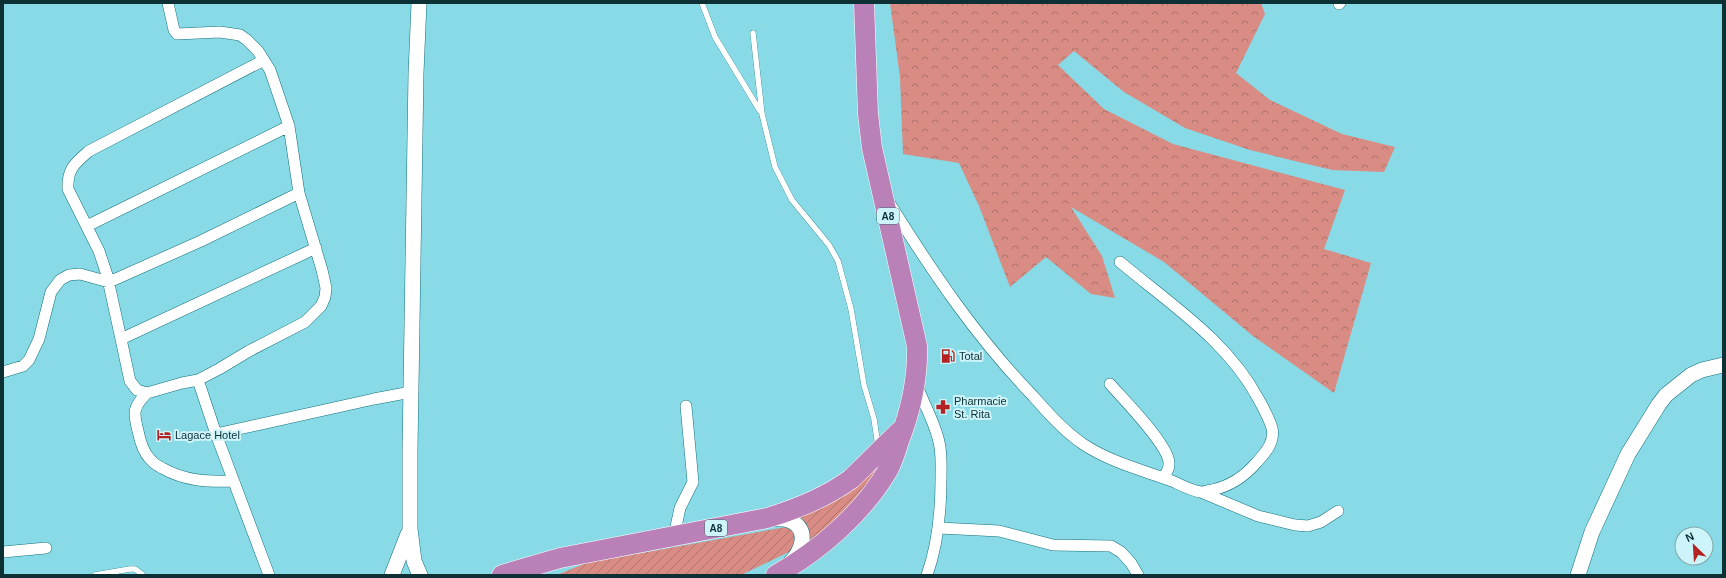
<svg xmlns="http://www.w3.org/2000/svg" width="1726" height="578" font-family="Helvetica,sans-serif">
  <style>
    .forest { fill: url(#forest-crowns) }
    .garden { fill: url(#garden-furrows) }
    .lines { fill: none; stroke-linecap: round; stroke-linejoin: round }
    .lane-casing { stroke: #12707b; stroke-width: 6 }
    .street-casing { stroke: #12707b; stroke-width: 12 }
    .secondary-casing { stroke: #12707b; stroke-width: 16 }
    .highway-casing { stroke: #fff; stroke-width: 21 }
    .lane { stroke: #fff; stroke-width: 5.5 }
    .street { stroke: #fff; stroke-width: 11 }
    .secondary { stroke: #fff; stroke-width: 15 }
    .highway { stroke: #ba81b9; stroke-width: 20 }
    .labels { text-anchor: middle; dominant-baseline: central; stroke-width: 4; stroke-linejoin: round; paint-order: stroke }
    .shield { fill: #cdf4f9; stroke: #476b70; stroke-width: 1 }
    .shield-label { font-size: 10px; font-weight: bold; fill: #0d3035 }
    .poi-label { font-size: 11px; fill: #0d3035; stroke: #cdf4f9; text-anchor: start }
  </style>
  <defs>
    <pattern id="forest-crowns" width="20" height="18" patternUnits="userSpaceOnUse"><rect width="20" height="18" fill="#d88c83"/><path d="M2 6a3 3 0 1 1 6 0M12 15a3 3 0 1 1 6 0" fill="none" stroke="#ae736c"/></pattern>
    <pattern id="garden-furrows" width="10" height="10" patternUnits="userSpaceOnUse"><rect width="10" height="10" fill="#d88c83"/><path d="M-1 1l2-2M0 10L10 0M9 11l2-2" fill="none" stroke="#ae736c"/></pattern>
  </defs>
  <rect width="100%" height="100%" fill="#88dae6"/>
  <path class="forest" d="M890 3H1261L1265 14 1236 73 1270 100 1342 134 1395 147 1384 172 1332 170 1250 150 1185 128 1124 92 1074 51 1058 65 1104 109 1173 144 1345 190 1324 249 1371 263 1334 393 1253 336 1164 262 1071 207 1102 256 1115 298 1091 294 1046 257 1010 287 979 206 959 163 903 154 900 77Z"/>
  <path class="garden" d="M892 447 860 495 810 544C811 530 808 524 798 515Z
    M786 527 793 531C796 539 796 543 791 551L741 575H557L586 563Z"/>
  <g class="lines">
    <defs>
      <path id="lane" d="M702 3 715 37 760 111
        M753 33 762 114 775 167 792 200 829 245 838 261 851 309 864 385 874 419 878 446
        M95 575 130 569H135L143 575"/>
      <path id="street" d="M168 3 174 30 177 34 220 32 240 35 247 40 258 51 270 70 289 126 299 193 322 270 326 288 325 297 321 306 305 322 249 351 219 369 198 380 216 434 269 575
        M1339 4 1340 3
        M890 204C933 273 977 338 1033 396 1048 413 1064 431 1083 444 1110 462 1142 470 1172 481 1181 485 1192 491 1201 492 1204 492 1209 490 1212 490 1231 486 1245 476 1257 462 1266 452 1275 442 1272 428 1269 418 1264 409 1259 400 1228 341 1170 304 1120 262
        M87 226 289 126
        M121 339 107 275 99 251 68 189C67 169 75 163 89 151L264 60
        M3 372 23 366 29 360 39 339 51 292 60 280 69 275 80 274 109 282 201 241 299 193
        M198 380 182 383 147 393 137 390 130 381 121 339 316 248
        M1110 384C1123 399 1170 446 1169 464 1169 469 1166 474 1163 478
        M917 386C924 404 935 423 939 442 942 454 941 467 941 479 941 512 938 544 927 575
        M147 393C133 407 133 412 138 431 140 441 143 452 150 459 153 463 158 466 162 468 185 481 208 482 233 481
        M216 434 374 399 411 392
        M1201 492 1258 516 1295 525 1308 526 1321 522 1338 511
        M939 528 999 531 1053 545 1111 546 1121 552 1131 563 1138 575
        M674 536 680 508 693 482 686 406
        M3 552 46 548"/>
      <path id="secondary" d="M419 3 416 73 410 450V529L414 561 420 575
        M769 519C775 519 782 518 788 520 811 528 802 551 790 563
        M392 575 408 534
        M1578 575 1592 532 1628 454 1659 404 1666 395 1691 375 1702 370 1723 365"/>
      <path id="highway" d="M502 575 560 558 767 518C797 509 825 498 851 479L900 431
        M776 575C819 551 863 513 888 470 893 461 896 451 899 441 911 410 918 380 917 346L872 148 868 114 864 3"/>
    </defs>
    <use href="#lane" class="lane-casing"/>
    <use href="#street" class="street-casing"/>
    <use href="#secondary" class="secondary-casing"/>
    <use href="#highway" class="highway-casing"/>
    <use href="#lane" class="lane"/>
    <use href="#street" class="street"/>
    <use href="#secondary" class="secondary"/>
    <use href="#highway" class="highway"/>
  </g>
  <defs>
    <symbol id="fuel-bare" viewBox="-9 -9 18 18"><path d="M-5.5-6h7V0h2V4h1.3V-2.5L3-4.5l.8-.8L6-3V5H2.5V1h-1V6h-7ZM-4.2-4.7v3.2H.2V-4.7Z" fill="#b32321" stroke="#cdf4f9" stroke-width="2.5" paint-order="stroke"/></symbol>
    <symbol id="pharmacy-bare" viewBox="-9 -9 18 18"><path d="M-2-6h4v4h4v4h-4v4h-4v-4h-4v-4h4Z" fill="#b32321" stroke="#cdf4f9" stroke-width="2.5" paint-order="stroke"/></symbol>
    <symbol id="hotel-bare" viewBox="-9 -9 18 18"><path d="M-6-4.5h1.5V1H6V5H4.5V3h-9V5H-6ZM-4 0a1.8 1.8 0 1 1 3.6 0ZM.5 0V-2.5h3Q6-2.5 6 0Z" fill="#b32321" stroke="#cdf4f9" stroke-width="2.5" paint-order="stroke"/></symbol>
  </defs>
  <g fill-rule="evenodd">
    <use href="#fuel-bare" x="938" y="346" width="20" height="20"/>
    <use href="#pharmacy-bare" x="933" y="397" width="20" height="20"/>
    <use href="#hotel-bare" x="154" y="425" width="20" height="20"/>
  </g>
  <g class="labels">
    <g class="shield">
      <rect x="877" y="208" width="22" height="16" rx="3"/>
      <rect x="705" y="520" width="22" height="16" rx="3"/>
    </g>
    <g class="shield-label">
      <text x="888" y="216">A8</text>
      <text x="716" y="528">A8</text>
    </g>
    <g class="poi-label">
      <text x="959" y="356">Total</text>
      <text x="954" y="401">Pharmacie<tspan x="954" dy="13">St. Rita</tspan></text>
      <text x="175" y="435">Lagace Hotel</text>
    </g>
  </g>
  <rect width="1726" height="578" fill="none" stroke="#0d3035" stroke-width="8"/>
  <g transform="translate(1694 546) rotate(335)"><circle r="19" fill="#cdf4f9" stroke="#80a6ab"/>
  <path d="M0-3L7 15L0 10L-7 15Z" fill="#b32321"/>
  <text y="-6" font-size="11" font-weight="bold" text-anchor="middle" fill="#0d3035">N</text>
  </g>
</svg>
